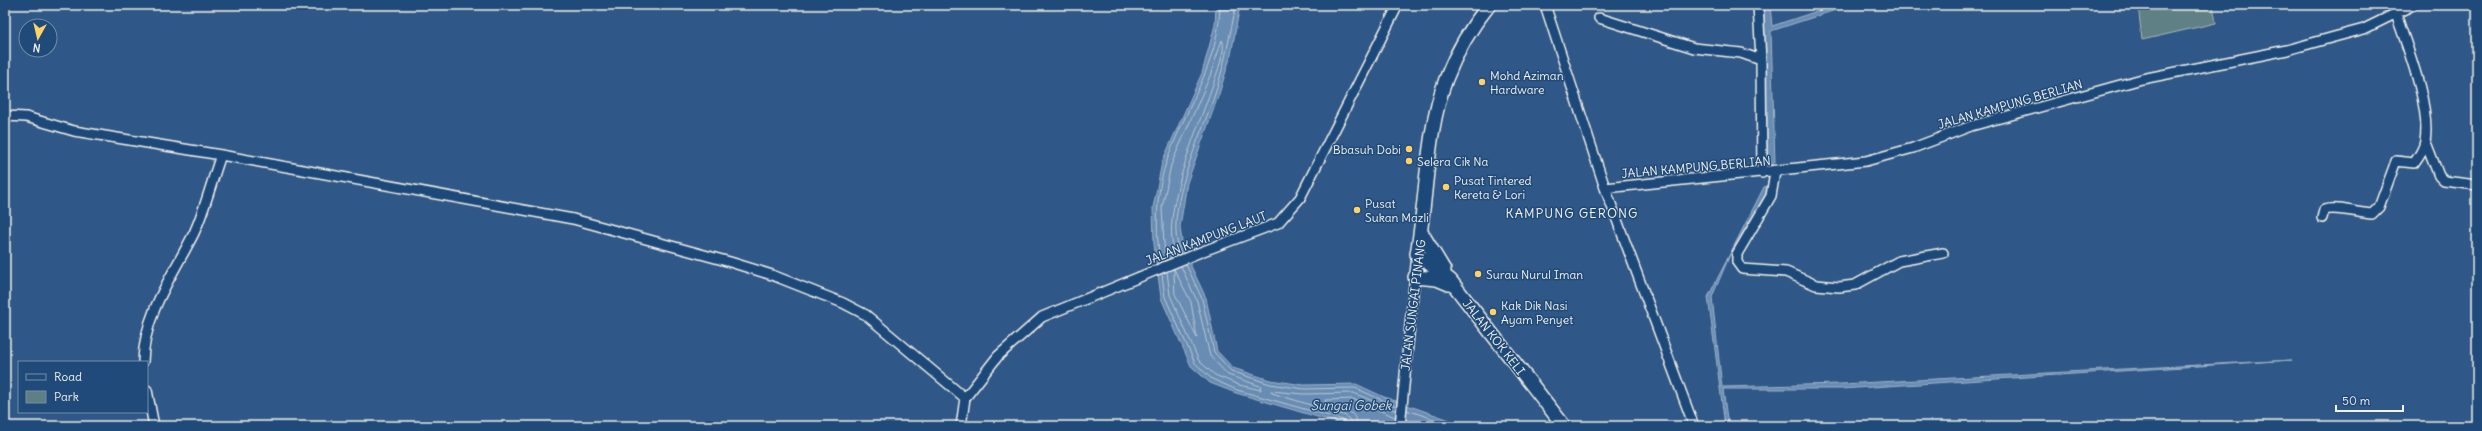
<svg xmlns="http://www.w3.org/2000/svg" width="2482" height="431" font-family="Delius,sans-serif">
  <style>
    .green { fill: #5e8085; stroke: #a9b8b6 }
    .water { fill: #688cb3; stroke: #a0b4c8 }
    .lines { fill: none; stroke-linecap: round; stroke-linejoin: round }
    .shore { stroke: #bcc9d3; stroke-width: 1 }
    .street-casing { stroke: #f4f1e8; stroke-width: 12 }
    .secondary-casing { stroke: #f4f1e8; stroke-width: 16 }
    .street { stroke: #1f4a7a; stroke-width: 9 }
    .secondary { stroke: #1f4a7a; stroke-width: 13 }
    .poi-dot { fill: #ffd166; stroke: #1f4a7a; stroke-width: 1.5 }
    .labels { text-anchor: middle; dominant-baseline: central; stroke-width: 3; stroke-linejoin: round; paint-order: stroke }
    .poi-label { font-size: 12px; fill: #f4f1e8; stroke: #1f4a7a; text-anchor: start }
    .street-label { font-size: 12px; fill: #f4f1e8; stroke: #1f4a7a }
    .neighbourhood-label { font-size: 13px; letter-spacing: 1px; fill: #f4f1e8; stroke: #1f4a7a }
    .water-label { font-size: 13px; font-style: italic; fill: #d8dddd; stroke: #1f4a7a }
  </style>
  <rect width="100%" height="100%" fill="#2f5787"/>
  <filter id="ink" filterUnits="userSpaceOnUse"><feTurbulence type="fractalNoise" baseFrequency=".025" numOctaves="2"/><feDisplacementMap in="SourceGraphic" scale="8" xChannelSelector="R" yChannelSelector="G"/><feConvolveMatrix kernelMatrix="1 2 1 2 8 2 1 2 1" color-interpolation-filters="sRGB"/></filter>
  <g filter="url(#ink)">
    <path class="green" d="M2138 5H2213L2216 23 2142 40Z"/>
    <path class="water" d="M1216 5H1240L1231 55 1219 94 1187 183 1180 227 1183 249 1206 298 1217 351 1233 368 1270 380 1304 385 1356 384 1384 397 1467 426H1348L1236 393 1210 383 1191 366 1161 298 1154 244 1153 208 1162 162 1202 73 1215 25Z
      M1764 5H1770L1772 26 1836 5H1851L1771 31 1775 162 1770 166 1767 150Z
      M1768 185 1770 190 1729 257 1712 297 1722 387 1841 384 2292 360 1841 389H1723L1728 426H1725L1708 297 1764 187Z"/>
    <g class="lines">
      <path class="shore" d="M1181 254C1161 214 1203 132 1216 91 1225 63 1230 34 1236 5
        M1165 260 1162 208 1171 165 1210 76 1222 40C1235 57 1151 204 1176 256
        M1160 262C1156 229 1155 196 1166 163 1184 110 1220 63 1220 5
        M1186 264 1202 299 1214 352 1231 371 1270 384 1304 389 1355 388 1396 406
        M1174 269 1191 302 1197 338 1175 294Z
        M1167 272 1170 295 1199 361 1215 375 1239 385 1261 390 1260 386 1228 375 1210 356 1197 301 1181 266
        M1162 274 1165 297 1195 363 1212 379 1237 390 1343 420 1346 426
        M1407 410 1455 426
        M1351 426 1350 420 1346 416 1272 393 1271 391 1303 394 1354 393 1396 411
        M1357 426C1357 409 1339 408 1326 403L1325 400 1353 399 1395 417"/>
      <defs>
        <path id="street" d="M1545 5 1605 188 1694 426
          M1758 5 1761 60 1762 173
          M1599 18 1694 48 1741 53 1761 60
          M5 116 26 117 74 131 221 155 573 219 730 262 772 275 843 303 866 315 965 398
          M2425 140 2439 176 2444 181 2477 185
          M1775 172 1771 196 1737 254V262L1742 269 1786 272 1816 285 1839 287 1855 285 1899 261 1943 253
          M1605 188 1866 161 1913 148 1971 126 2142 79 2287 50 2334 37 2364 29 2413 5
          M2322 218 2324 210C2336 206 2358 213 2372 214L2379 207 2396 161 2414 163C2419 156 2424 149 2425 141 2431 106 2407 47 2396 14
          M143 362C144 313 173 275 194 233 205 209 212 180 221 155
          M147 390 154 426
          M961 426 965 398 998 356 1042 317 1198 253 1278 223 1300 198 1398 5
          M1400 426 1417 254"/>
        <path id="secondary" d="M1489 5C1471 27 1456 53 1446 79 1426 131 1427 199 1417 254L1450 280 1564 426
          M1421 232 1444 270
          M1415 277 1437 279 1449 284"/>
      </defs>
      <use href="#street" class="street-casing"/>
      <use href="#secondary" class="secondary-casing"/>
      <use href="#street" class="street"/>
      <use href="#secondary" class="secondary"/>
    </g>
  </g>
  <g class="poi-dot">
    <circle cx="1482" cy="82" r="4"/>
    <circle cx="1409" cy="149" r="4"/>
    <circle cx="1409" cy="161" r="4"/>
    <circle cx="1446" cy="187" r="4"/>
    <circle cx="1357" cy="210" r="4"/>
    <circle cx="1478" cy="274" r="4"/>
    <circle cx="1493" cy="312" r="4"/>
  </g>
  <g class="labels">
    <g class="poi-label">
      <text x="1490" y="75">Mohd Aziman<tspan x="1490" dy="14">Hardware</tspan></text>
      <text x="1401" y="149" text-anchor="end">Bbasuh Dobi</text>
      <text x="1417" y="161">Selera Cik Na</text>
      <text x="1454" y="180">Pusat Tintered<tspan x="1454" dy="14">Kereta &amp; Lori</tspan></text>
      <text x="1365" y="203">Pusat<tspan x="1365" dy="14">Sukan Mazli</tspan></text>
      <text x="1486" y="274">Surau Nurul Iman</text>
      <text x="1501" y="305">Kak Dik Nasi<tspan x="1501" dy="14">Ayam Penyet</tspan></text>
    </g>
    <g class="street-label">
      <text transform="translate(2010 104) rotate(-16)">JALAN KAMPUNG BERLIAN</text>
      <text transform="translate(1696 167) rotate(-5)">JALAN KAMPUNG BERLIAN</text>
      <text transform="translate(1206 238) rotate(-21)">JALAN KAMPUNG LAUT</text>
      <text transform="translate(1413 305) rotate(-83)">JALAN SUNGAI PINANG</text>
      <text transform="translate(1494 337) rotate(52)">JALAN KOK KELI</text>
    </g>
    <g class="neighbourhood-label">
      <text x="1572" y="213">KAMPUNG GERONG</text>
    </g>
    <g class="water-label">
      <text x="1351" y="405">Sungai Gobek</text>
    </g>
  </g>
  <rect width="2482" height="431" fill="none" stroke="#1f4a7a" stroke-width="20"/>
  <rect x="10" y="10" width="2462" height="411" fill="none" stroke="#f4f1e8" stroke-width="1.5" filter="url(#ink)"/>
  <rect x="18" y="361" width="130" height="52" fill="#1f4a7a" stroke="#748da6"/>
  <rect x="26" y="374" width="20" height="6" fill="#1f4a7a" stroke="#748da6"/>
  <text x="54" y="381" font-size="12" fill="#f4f1e8">Road</text>
  <rect x="26" y="391" width="20" height="12" fill="#5e8085" stroke="#748da6"/>
  <text x="54" y="401" font-size="12" fill="#f4f1e8">Park</text>
  <g transform="translate(38 38) rotate(188)"><circle r="19" fill="#1f4a7a" stroke="#748da6"/>
  <path d="M0-3L7 15L0 10L-7 15Z" fill="#ffd166"/>
  <text y="-6" font-size="11" font-weight="bold" text-anchor="middle" fill="#f4f1e8">N</text>
  </g>
  <path d="M2336 405v6h67v-6" fill="none" stroke="#f4f1e8" stroke-width="2"/>
  <text x="2342" y="405" font-size="12" fill="#f4f1e8" stroke="#1f4a7a" stroke-width="3" paint-order="stroke">50 m</text>
</svg>
